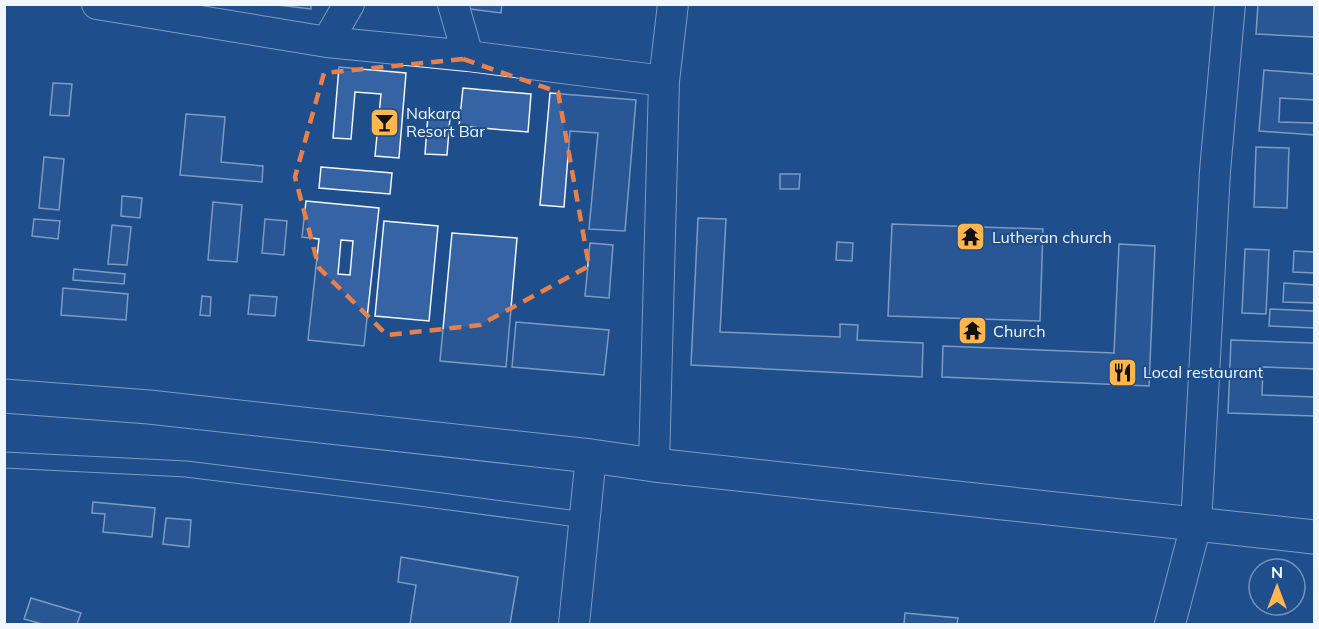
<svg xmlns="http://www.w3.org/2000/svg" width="1319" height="629" font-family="Mulish,sans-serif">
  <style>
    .building { fill: #3563a3; stroke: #f2f6ff; stroke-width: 1.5; fill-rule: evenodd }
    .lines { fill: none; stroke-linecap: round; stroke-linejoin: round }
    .service-casing { stroke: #f2f6ff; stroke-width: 17 }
    .minor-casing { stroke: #f2f6ff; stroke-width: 32 }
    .trunk-casing { stroke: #f2f6ff; stroke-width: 35 }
    .service { stroke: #1f4e8c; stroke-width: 15 }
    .minor { stroke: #1f4e8c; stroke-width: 30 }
    .trunk { stroke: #1f4e8c; stroke-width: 33 }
    .marked { fill: none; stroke: #ea8049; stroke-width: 4.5; stroke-dasharray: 12 8; stroke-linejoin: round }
    .labels { text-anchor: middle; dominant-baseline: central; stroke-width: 4.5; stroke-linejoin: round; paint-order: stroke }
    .poi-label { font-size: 16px; fill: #f2f6ff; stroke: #1f4e8c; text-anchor: start }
  </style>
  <rect width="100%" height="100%" fill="#1f4e8c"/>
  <path class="building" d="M269 4H311V9Z
    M464 4H502L501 13 463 8Z
    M1258 4H1314V37L1256 34Z
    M339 67 406 73 399 158 375 156 381 94 355 92 351 139 333 138Z
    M1264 70 1314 74V100L1280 98 1279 122 1314 123V135L1259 131Z
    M53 83 72 84 69 116 50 115Z
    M463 88 531 94 528 132 459 126Z
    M550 93 636 100 625 231 589 229 598 133 570 131 564 207 540 205Z
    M186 114 225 117 221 162 263 166 262 182 180 175Z
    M428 115 450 117 447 155 425 154Z
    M1256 147 1289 148 1287 208 1254 207Z
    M44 157 64 159 59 210 39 208Z
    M321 167 392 173 390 194 319 188Z
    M780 174H800L799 189H780Z
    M122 196 142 198 140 218 121 216Z
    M306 201 379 208 364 346 308 340 319 239 302 237ZM341 240 353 241 350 275 338 274Z
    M213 202 242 205 237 262 208 260Z
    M698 218 726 219 720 332 840 337V324L858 325 857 340 923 343 922 377 691 365Z
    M34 219 60 221 58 239 32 236Z
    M265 219 287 221 284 255 262 253Z
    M384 221 438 226 429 321 375 316Z
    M892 224 1043 229 1040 321 888 316Z
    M112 225 131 227 127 265 108 264Z
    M452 233 517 238 506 367 440 361Z
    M837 242 853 243 852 261 836 260Z
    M590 243 613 245 609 298 585 296Z
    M1119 244 1155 246 1149 386 942 377 943 346 1114 353Z
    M1245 249 1269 250 1266 314 1242 313Z
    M1294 251 1314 252V273L1293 272Z
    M74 269 125 274 124 284 73 280Z
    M1284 283 1314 285V303L1283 302Z
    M63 288 128 294 126 320 61 315Z
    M250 295 277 297 275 316 248 314Z
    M202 296 211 297 210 316 200 315Z
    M1270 309 1314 311V328L1269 326Z
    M516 322 609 330 604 375 512 367Z
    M1231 340 1314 343V369L1263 367 1262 395 1314 397V416L1228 413Z
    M93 502 155 508 152 537 103 532 105 514 92 513Z
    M166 518 191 520 189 547 163 544Z
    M401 557 518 577 510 624H410L416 585 398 582Z
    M31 598 81 613 77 624H42L24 619Z
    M905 613 958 618 957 624H904Z"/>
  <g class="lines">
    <defs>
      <path id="service" d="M4 460 186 469 404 496 585 520"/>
      <path id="minor" d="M97 4 327 42 468 56 664 81
        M453 4 468 56
        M327 42 349 4
        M654 465 664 81 673 4
        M574 624 591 456
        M1170 624 1196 525 1215 171 1230 4"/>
      <path id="trunk" d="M4 396 149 407 591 456 654 465 1314 537"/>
    </defs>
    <use href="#service" class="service-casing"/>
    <use href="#minor" class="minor-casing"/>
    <use href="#trunk" class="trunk-casing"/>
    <use href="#service" class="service"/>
    <use href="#minor" class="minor"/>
    <use href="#trunk" class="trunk"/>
  </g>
  <path d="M0 0H1319V629H0ZM463 59 558 92 589 266 480 325 387 335 319 268 295 177 324 73Z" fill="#1f4e8c" fill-opacity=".55" fill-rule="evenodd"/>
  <path class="marked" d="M463 59 558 92 589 266 480 325 387 335 319 268 295 177 324 73Z"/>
  <defs>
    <symbol id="bar-square" viewBox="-11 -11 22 22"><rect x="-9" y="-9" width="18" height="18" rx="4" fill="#ffb74d" stroke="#1f4e8c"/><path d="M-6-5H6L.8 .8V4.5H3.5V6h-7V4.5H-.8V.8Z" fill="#111"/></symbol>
    <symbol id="temple-square" viewBox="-11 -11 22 22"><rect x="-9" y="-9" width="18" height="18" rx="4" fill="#ffb74d" stroke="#1f4e8c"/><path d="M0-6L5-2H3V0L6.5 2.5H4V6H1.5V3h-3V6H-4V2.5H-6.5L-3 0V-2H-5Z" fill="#111"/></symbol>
    <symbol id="restaurant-square" viewBox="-11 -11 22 22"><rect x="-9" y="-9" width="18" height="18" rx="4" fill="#ffb74d" stroke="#1f4e8c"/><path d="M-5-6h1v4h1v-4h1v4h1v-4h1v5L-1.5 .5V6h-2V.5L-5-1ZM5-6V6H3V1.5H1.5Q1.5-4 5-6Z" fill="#111"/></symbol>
  </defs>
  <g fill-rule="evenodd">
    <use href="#bar-square" x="368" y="106" width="33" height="33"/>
    <use href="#temple-square" x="954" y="220" width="33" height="33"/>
    <use href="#temple-square" x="956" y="314" width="33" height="33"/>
    <use href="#restaurant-square" x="1106" y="356" width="33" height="33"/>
  </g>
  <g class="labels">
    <g class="poi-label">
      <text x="406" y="113">Nakara<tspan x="406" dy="18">Resort Bar</tspan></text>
      <text x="992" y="237">Lutheran church</text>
      <text x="993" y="331">Church</text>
      <text x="1143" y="372">Local restaurant</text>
    </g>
  </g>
  <rect width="1319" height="629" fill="none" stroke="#f2f6ff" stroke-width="12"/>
  <g transform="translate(1277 587)"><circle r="28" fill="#1f4e8c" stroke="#7391ba" stroke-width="1.5"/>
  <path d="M0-4.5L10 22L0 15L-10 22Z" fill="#ffb74d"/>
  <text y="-9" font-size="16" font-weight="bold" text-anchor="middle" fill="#f2f6ff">N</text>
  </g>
</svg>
